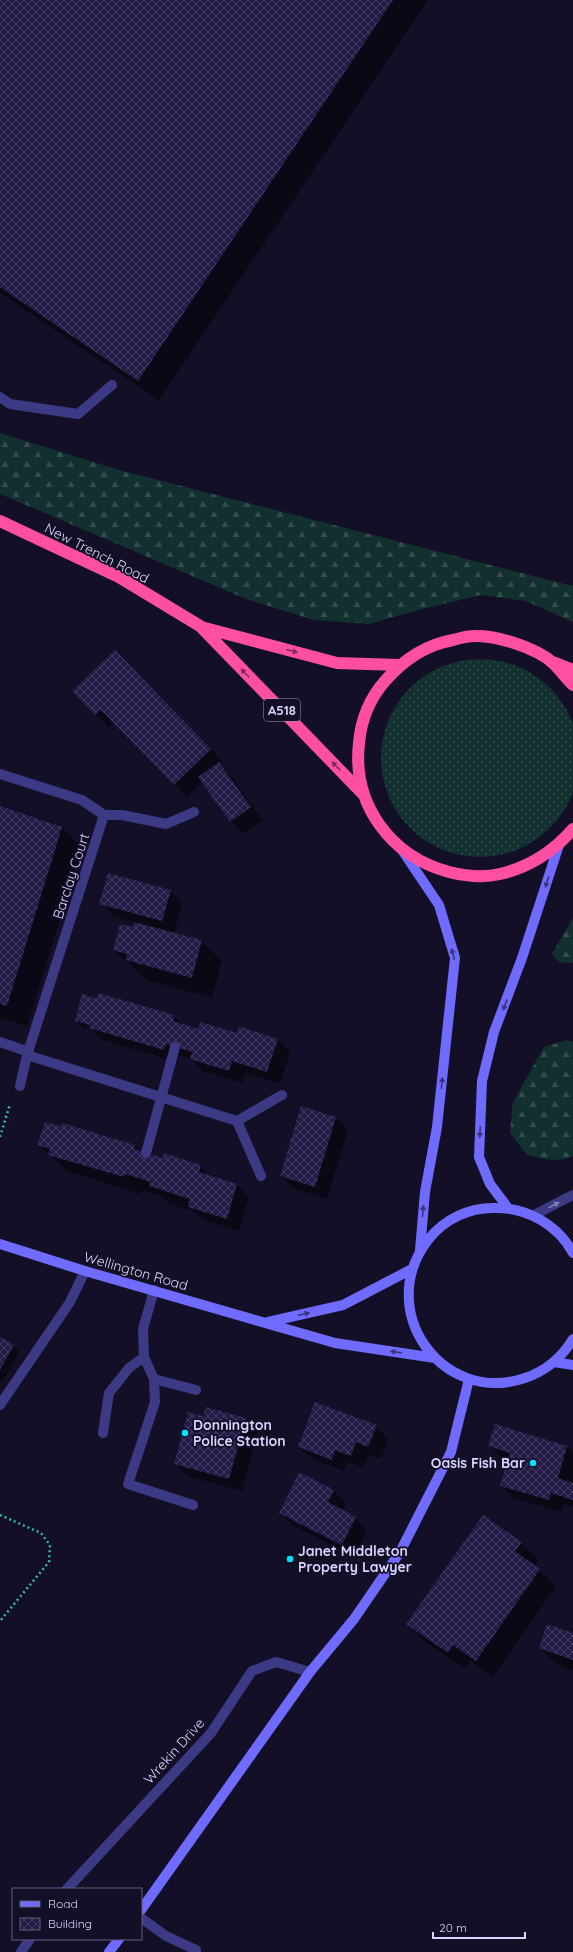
<svg xmlns="http://www.w3.org/2000/svg" width="573" height="1952" font-family="Quicksand,sans-serif">
  <style>
    .grass { fill: url(#grass-dots) }
    .forest { fill: url(#forest-firs) }
    .shadow { fill: #0007; fill-rule: evenodd }
    .building { fill: url(#building-cross-hatch) }
    .lines { fill: none; stroke-linecap: round; stroke-linejoin: round }
    .path { stroke: #2fb8b0; stroke-width: 2.5; stroke-dasharray: 2 3; stroke-linecap: butt }
    .lane { stroke: #3d3a85; stroke-width: 10 }
    .street { stroke: #3d3a85; stroke-width: 10 }
    .secondary { stroke: #6f6bff; stroke-width: 10 }
    .highway { stroke: #ff4fa3; stroke-width: 12 }
    .oneway { fill: #7d2c5e }
    .oneway2 { fill: #38347d }
    .oneway3 { fill: #837fbc }
    .poi-dot { fill: #00e5ff; stroke: #130f26; stroke-width: 1.5 }
    .labels { text-anchor: middle; dominant-baseline: central; stroke-width: 3.5; stroke-linejoin: round; paint-order: stroke }
    .shield { fill: #130f26; stroke: #9e99be; stroke-width: 1 }
    .shield-label { font-size: 13px; font-weight: bold; fill: #d9d4ff }
    .street-label { font-size: 14px; fill: #d9d4ff; stroke: #130f26 }
    .poi-label { font-size: 14px; font-weight: bold; fill: #d9d4ff; stroke: #130f26; text-anchor: start }
  </style>
  <defs>
    <pattern id="grass-dots" width="8" height="8" patternUnits="userSpaceOnUse"><rect width="8" height="8" fill="#12302f"/><path d="M2 2h.1M6 6h.1" fill="none" stroke="#344d4e" stroke-width="1.8" stroke-linecap="round"/></pattern>
    <pattern id="forest-firs" width="22" height="20" patternUnits="userSpaceOnUse"><rect width="22" height="20" fill="#12302f"/><path d="M5 1l3.5 6h-7zM16 11l3.5 6h-7z" fill="#344d4e"/></pattern>
    <pattern id="building-cross-hatch" width="8" height="8" patternUnits="userSpaceOnUse"><rect width="8" height="8" fill="#241b47"/><path d="M0 0l8 8M0 8l8-8" fill="none" stroke="#433b63"/></pattern>
  </defs>
  <rect width="100%" height="100%" fill="#130f26"/>
  <path class="grass" d="M381 758a99 99 0 1 1 198 0a99 99 0 1 1-198 0Z"/>
  <path class="forest" d="M0 433 119 470 573 586V622L526 601 480 595 419 610 369 624 314 620 246 599 0 494Z
    M573 918V963L559 962 552 954Z
    M566 1040 573 1042V1156C559 1163 541 1159 527 1155L510 1133 513 1102 544 1047Z"/>
  <path class="shadow" d="M0 0H428L159 400 0 293Z
    M115 651 223 762 220 764 231 776 263 820 243 834 231 821 203 781 187 797 113 722 108 727 73 691Z
    M0 808 62 828 82 848 27 1026 0 1018Z
    M170 891 182 903 174 934 201 941 222 961 212 998 147 980 114 950 134 929 135 922 113 916 101 903Z
    M100 994 174 1016 182 1025 198 1030 277 1039 290 1052 280 1084 245 1073 242 1083 203 1071 192 1059 178 1055 176 1062 102 1040 92 1030 82 1027 76 1021 97 1000Z
    M336 1118 348 1130 327 1199 293 1188 281 1176Z
    M39 1145 134 1146 140 1152 163 1159 200 1166 212 1177 237 1185 249 1197 239 1231 202 1219 193 1211 168 1203 161 1196 142 1190 141 1194 67 1171Z
    M0 1339 13 1345 19 1352 3 1382 0 1381Z
    M204 1417 245 1419 258 1431 242 1491 187 1476 175 1464Z
    M376 1426 388 1439 381 1459 369 1454 364 1468 347 1461 344 1471 312 1459 299 1447Z
    M495 1426 567 1447 573 1453V1508L564 1505 562 1512 513 1498 501 1486 509 1460 502 1458 489 1446Z
    M299 1473 334 1491 346 1503 342 1511 355 1518 367 1530 354 1557 292 1525 280 1513ZM293 1519 346 1546V1548L293 1521Z
    M521 1543 538 1560 534 1566 556 1586 493 1677 471 1661 465 1669 424 1641 407 1624Z
    M573 1634V1671L557 1665 540 1648Z"/>
  <path class="building" d="M0 0H393L138 381 0 287Z
    M115 650 211 749 174 785 101 710 95 715 72 691Z
    M219 762 251 807 230 822 198 777Z
    M0 806 62 827 7 1006 0 1004Z
    M108 873 171 890 162 921 99 904Z
    M134 922 202 940 192 978 126 960 127 954 113 950 120 924 133 927Z
    M99 993 174 1015 173 1021 198 1029 200 1022 237 1033 239 1026 278 1039 267 1072 232 1061 229 1071 190 1059 192 1052 166 1044 164 1050 89 1028 90 1025 75 1021 82 994 97 999Z
    M301 1106 336 1117 315 1187 280 1176Z
    M45 1122 61 1126 62 1123 135 1145 134 1149 163 1158 164 1153 201 1165 199 1172 237 1184 227 1219 188 1207 190 1199 149 1186 151 1182 125 1174 124 1177 48 1155 50 1149 37 1145Z
    M0 1337 14 1345 0 1370Z
    M315 1402 377 1425 368 1447 356 1442 351 1456 335 1450 332 1460 298 1447Z
    M206 1407 246 1418 229 1479 174 1464 188 1412 203 1416Z
    M495 1424 567 1446 558 1478 573 1483V1500L551 1493 549 1500 500 1486 510 1453 488 1446Z
    M299 1472 334 1490 328 1502 356 1517 342 1545 279 1513Z
    M483 1515 522 1542 515 1551 540 1569 476 1661 453 1645 448 1653 406 1624Z
    M547 1624 573 1633V1660L539 1648Z"/>
  <g class="lines">
    <path class="path" d="M0 1137 10 1104
      M0 1515 41 1533 50 1545 49 1562 0 1621"/>
    <path class="lane" d="M0 397 10 404 78 414 112 385
      M104 815H122L166 824 194 812
      M27 1055 237 1121
      M146 1153 175 1047
      M261 1176 237 1121 282 1095
      M534 1215 573 1195
      M154 1290 143 1329 144 1357 154 1379 155 1402 128 1484 193 1505
      M154 1379 196 1390
      M0 1405 70 1302 85 1271
      M103 1433 109 1393 129 1368 144 1357
      M141 1918 166 1936 196 1950 195 1952"/>
    <path class="street" d="M0 774 82 800 104 815 27 1055 20 1086
      M0 1042 29 1052
      M67 1889 211 1733 252 1671 276 1662 310 1672
      M21 1952 30 1939"/>
    <path class="secondary" d="M402 850 439 905 455 958 437 1127 425 1192 420 1250
      M508 1208 490 1184 479 1157 482 1081 494 1032 522 958 559 845
      M0 1244 85 1271 335 1343 435 1358
      M573 1253C558 1225 528 1208 496 1208 470 1207 444 1219 428 1240 374 1310 442 1406 525 1378 546 1371 562 1357 573 1339
      M268 1322 343 1305 412 1269
      M554 1362 573 1365
      M141 1910 310 1672 354 1619 400 1552 451 1452 469 1379
      M109 1952 119 1939"/>
    <path class="highway" d="M0 521 119 577 200 626 363 794
      M201 627 337 663 399 665
      M553 662 573 670
      M573 685C566 678 560 670 553 663 537 648 496 635 474 636 467 636 460 638 453 640 425 645 404 659 385 681 370 698 361 720 359 743 352 804 390 856 449 872 465 876 484 878 500 874 530 867 553 852 573 829"/>
  </g>
  <defs><path id="oneway-solid" d="M-6-.8H1V-3.2L6.5 0L1 3.2V.8H-6Z"/></defs>
  <g class="oneway">
    <use href="#oneway-solid" transform="translate(292 651) rotate(15)"/>
    <use href="#oneway-solid" transform="translate(245 673) rotate(-134)"/>
    <use href="#oneway-solid" transform="translate(336 766) rotate(-134)"/>
  </g>
  <g class="oneway2">
    <use href="#oneway-solid" transform="translate(547 882) rotate(108)"/>
    <use href="#oneway-solid" transform="translate(453 954) rotate(-104)"/>
    <use href="#oneway-solid" transform="translate(505 1005) rotate(111)"/>
    <use href="#oneway-solid" transform="translate(442 1083) rotate(-83)"/>
    <use href="#oneway-solid" transform="translate(480 1132) rotate(93)"/>
    <use href="#oneway-solid" transform="translate(423 1211) rotate(-86)"/>
    <use href="#oneway-solid" transform="translate(304 1314) rotate(-13)"/>
    <use href="#oneway-solid" transform="translate(396 1352) rotate(-171)"/>
  </g>
  <use class="oneway3" href="#oneway-solid" transform="translate(554 1205) rotate(-28)"/>
  <g class="poi-dot">
    <circle cx="185" cy="1433" r="4"/>
    <circle cx="533" cy="1463" r="4"/>
    <circle cx="290" cy="1559" r="4"/>
  </g>
  <g class="labels">
    <rect class="shield" x="264" y="699" width="36" height="22" rx="3"/>
    <g class="shield-label">
      <text x="282" y="710">A518</text>
    </g>
    <g class="street-label">
      <text transform="translate(97 553) rotate(27)">New Trench Road</text>
      <text transform="translate(71 876) rotate(-72)">Barclay Court</text>
      <text transform="translate(136 1271) rotate(16)">Wellington Road</text>
      <text transform="translate(174 1751) rotate(-48)">Wrekin Drive</text>
    </g>
    <g class="poi-label">
      <text x="193" y="1425">Donnington<tspan x="193" dy="16">Police Station</tspan></text>
      <text x="525" y="1463" text-anchor="end">Oasis Fish Bar</text>
      <text x="298" y="1551">Janet Middleton<tspan x="298" dy="16">Property Lawyer</tspan></text>
    </g>
  </g>
  <rect x="12" y="1888" width="130" height="52" fill="#130f26" stroke="#625e7d"/>
  <rect x="20" y="1901" width="20" height="6" fill="#6f6bff" stroke="#625e7d"/>
  <text x="48" y="1908" font-size="12" fill="#d9d4ff">Road</text>
  <rect x="20" y="1918" width="20" height="12" fill="url(#building-cross-hatch)" stroke="#625e7d"/>
  <text x="48" y="1928" font-size="12" fill="#d9d4ff">Building</text>
  <path d="M433 1932v6h92v-6" fill="none" stroke="#d9d4ff" stroke-width="2"/>
  <text x="439" y="1932" font-size="12" fill="#d9d4ff" stroke="#130f26" stroke-width="3" paint-order="stroke">20 m</text>
</svg>
